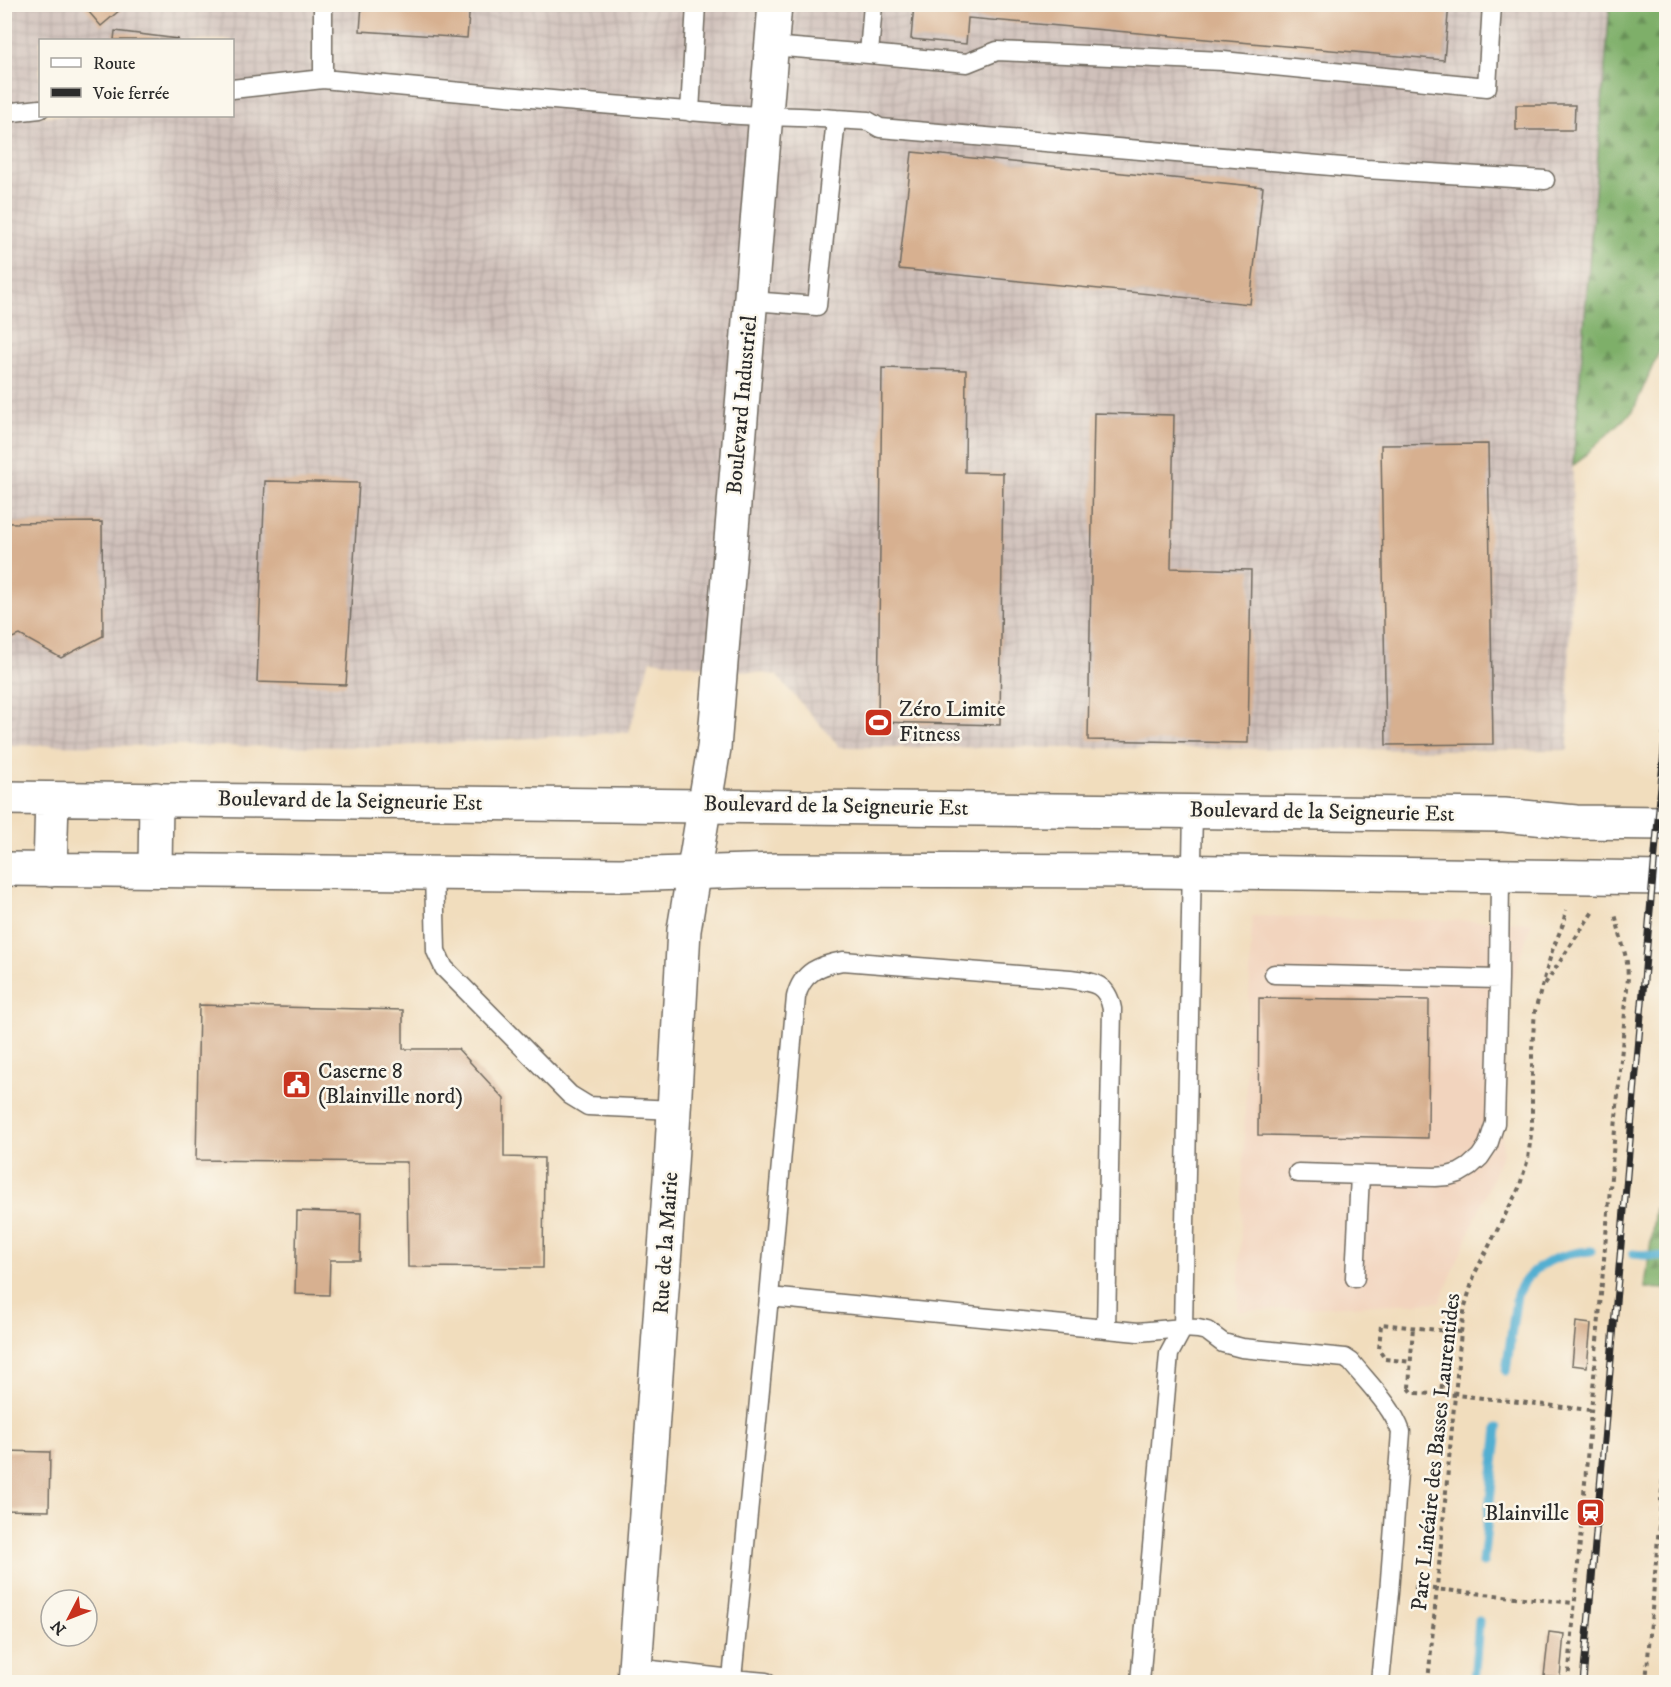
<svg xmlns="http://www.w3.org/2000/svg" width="1671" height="1687" font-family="'IM FELL DW Pica',serif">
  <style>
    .built { fill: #f2d4be }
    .industrial { fill: url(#industrial-grid); fill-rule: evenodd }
    .forest { fill: url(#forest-firs); stroke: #546d4a; stroke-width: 1.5 }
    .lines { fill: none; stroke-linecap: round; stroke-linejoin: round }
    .stream { stroke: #53afd1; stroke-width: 9 }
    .building { fill: #d7b090 }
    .service-casing { stroke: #70695e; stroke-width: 21 }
    .minor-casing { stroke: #70695e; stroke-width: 36 }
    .secondary-casing { stroke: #70695e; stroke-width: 36 }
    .path { stroke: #70695e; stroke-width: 4; stroke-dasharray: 4.5 4.5; stroke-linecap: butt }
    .service { stroke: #fff; stroke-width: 18 }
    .minor { stroke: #fff; stroke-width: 33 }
    .secondary { stroke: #fff; stroke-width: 33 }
    .rail-casing { stroke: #2b2b2b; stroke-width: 7 }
    .rail { stroke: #fbf7ec; stroke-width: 4.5; stroke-dasharray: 14; stroke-linecap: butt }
    .labels { text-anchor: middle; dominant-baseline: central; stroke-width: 5; stroke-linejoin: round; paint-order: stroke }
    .street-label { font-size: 22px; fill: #2b2b2b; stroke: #fbf7ec }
    .poi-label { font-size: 22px; fill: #2b2b2b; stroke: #fbf7ec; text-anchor: start }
  </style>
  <defs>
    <pattern id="industrial-grid" width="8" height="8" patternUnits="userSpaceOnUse" patternTransform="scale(1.5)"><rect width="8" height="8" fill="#cfc0ba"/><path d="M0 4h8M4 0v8" fill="none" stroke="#b2a5a0"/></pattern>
    <pattern id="forest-firs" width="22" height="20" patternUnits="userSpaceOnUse" patternTransform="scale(1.5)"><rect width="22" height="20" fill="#7eaf69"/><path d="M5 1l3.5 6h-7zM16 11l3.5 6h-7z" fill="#678f57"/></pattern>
  </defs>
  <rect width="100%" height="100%" fill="#fbf7ec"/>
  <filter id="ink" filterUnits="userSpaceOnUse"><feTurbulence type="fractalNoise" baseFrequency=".0167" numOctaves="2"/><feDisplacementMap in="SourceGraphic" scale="12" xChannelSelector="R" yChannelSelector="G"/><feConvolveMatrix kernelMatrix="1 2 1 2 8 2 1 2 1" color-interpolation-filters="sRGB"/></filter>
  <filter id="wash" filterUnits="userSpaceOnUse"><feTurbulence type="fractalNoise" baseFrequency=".008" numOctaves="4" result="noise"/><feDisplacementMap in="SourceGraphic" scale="24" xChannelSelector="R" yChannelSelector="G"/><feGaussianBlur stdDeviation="1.35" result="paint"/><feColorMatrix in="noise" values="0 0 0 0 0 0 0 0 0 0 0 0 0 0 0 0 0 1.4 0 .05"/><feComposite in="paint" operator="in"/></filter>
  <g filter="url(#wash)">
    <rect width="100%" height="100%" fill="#f1ddbd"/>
    <path class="built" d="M1252 916 1532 922 1497 1022 1503 1153 1440 1302 1238 1311Z"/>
    <path class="industrial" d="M5 5H1610L1573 466 1568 750 840 747 776 675 651 660 629 732 381 747 5 745ZM40 40H232V116H40Z"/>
    <path class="forest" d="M1610 5H1666V317L1664 340 1633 411 1573 466Z
      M1666 1207V1289L1645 1288 1655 1208Z"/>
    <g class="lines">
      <path class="stream" d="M1633 1254 1666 1257
        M1506 1371 1517 1294C1531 1264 1561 1253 1591 1251
        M1483 1563 1498 1428
        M1474 1682 1479 1621"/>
    </g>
    <g id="blocks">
      <path class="building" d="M82 4H127L101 26Z
        M362 4H470L467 38 360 31Z
        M914 4H1449L1444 60 968 18 966 44 911 39Z
        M115 31 178 39V40H114Z
        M1516 105H1575L1574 130H1516Z
        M912 152 1263 187 1250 304 899 269Z
        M882 368 966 370 965 472 1003 473 1000 725 878 722Z
        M1094 413 1174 415 1171 568 1251 570 1248 743 1088 740Z
        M1488 444 1493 744 1386 745 1381 445Z
        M265 481 359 483 346 685 257 682Z
        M102 522 103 636 61 658 20 635 4 641V523Z
        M1259 998 1429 1000 1428 1138 1258 1135Z
        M199 1005 403 1010V1049H458L504 1099V1157L544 1158 543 1268 408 1267 407 1162 196 1160Z
        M297 1211 361 1213 360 1260H330L329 1295 295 1294Z
        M1576 1322 1591 1324 1587 1367 1572 1365Z
        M4 1451 50 1452 49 1511 4 1510Z
        M1549 1632 1564 1634 1560 1677 1544 1676Z"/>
    </g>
  </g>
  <g filter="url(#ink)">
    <use href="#blocks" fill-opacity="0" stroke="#70695e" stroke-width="1.5"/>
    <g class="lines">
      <defs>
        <path id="service" d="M771 46 869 54 873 4
          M869 54 967 63 997 51 1223 61 1487 87 1492 4
          M323 79C457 92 592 104 727 114 763 117 800 116 836 119L817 306 751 301
          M232 89 323 79V4
          M690 112 696 4
          M4 113 40 109
          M836 119 868 121 880 128 1366 169 1545 180
          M434 873 436 951 444 968 570 1095 588 1106 675 1110
          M1274 974 1499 979 1500 876
          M1298 1173 1435 1177 1448 1176 1459 1173 1469 1167 1480 1157 1488 1145 1495 1123 1499 979
          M1355 1278 1360 1175
          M769 1297 796 997C802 972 820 965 843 961L1070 979C1093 982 1107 983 1112 1009L1106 1329
          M634 1668 732 1679
          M766 1682 732 1679 769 1297 1138 1332 1183 1328 1198 1329 1207 1331 1223 1343 1242 1348 1345 1358 1351 1362C1368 1383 1392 1406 1401 1432L1389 1593 1380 1682
          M1140 1682 1169 1354 1183 1328 1193 810"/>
        <path id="minor" d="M634 1682 671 1165 684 930 714 748 775 4"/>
        <path id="secondary" d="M4 798 1504 815 1576 822 1666 823
          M4 869 620 875 777 870 1154 871 1666 878
          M50 870 52 799
          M155 870 156 799"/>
      </defs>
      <use href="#service" class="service-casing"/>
      <use href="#minor" class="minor-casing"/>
      <use href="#secondary" class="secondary-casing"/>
      <path class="path" d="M1545 984 1594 910
        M1447 1331 1461 1332
        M1383 1356 1379 1350 1381 1324 1447 1331 1441 1394
        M1385 1359 1411 1362
        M1409 1388 1413 1393 1456 1395 1591 1410
        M1409 1388 1413 1326
        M1414 1587 1574 1603
        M4 1679 49 1682
        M1428 1682 1461 1332 1465 1306 1475 1273 1519 1188 1528 1159 1532 1126V1049L1535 1011 1552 951 1563 924 1566 910
        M1568 1682 1628 977 1627 962 1615 914
        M1646 1682 1666 1441"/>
      <use href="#service" class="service"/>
      <use href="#minor" class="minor"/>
      <use href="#secondary" class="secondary"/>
      <defs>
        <path id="rail" d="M1583 1682 1666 727"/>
      </defs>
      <use href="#rail" class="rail-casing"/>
      <use href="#rail" class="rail"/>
    </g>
  </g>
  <defs>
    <symbol id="stadium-square" viewBox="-11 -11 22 22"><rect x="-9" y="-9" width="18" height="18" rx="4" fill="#c8321e" stroke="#fbf7ec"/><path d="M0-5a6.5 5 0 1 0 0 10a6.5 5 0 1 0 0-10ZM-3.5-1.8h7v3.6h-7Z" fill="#fff"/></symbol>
    <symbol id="civic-square" viewBox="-11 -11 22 22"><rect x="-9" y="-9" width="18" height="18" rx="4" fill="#c8321e" stroke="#fbf7ec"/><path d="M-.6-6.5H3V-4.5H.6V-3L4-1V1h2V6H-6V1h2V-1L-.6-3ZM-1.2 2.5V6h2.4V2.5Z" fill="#fff"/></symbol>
    <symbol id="station-square" viewBox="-11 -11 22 22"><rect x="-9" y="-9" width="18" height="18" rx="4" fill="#c8321e" stroke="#fbf7ec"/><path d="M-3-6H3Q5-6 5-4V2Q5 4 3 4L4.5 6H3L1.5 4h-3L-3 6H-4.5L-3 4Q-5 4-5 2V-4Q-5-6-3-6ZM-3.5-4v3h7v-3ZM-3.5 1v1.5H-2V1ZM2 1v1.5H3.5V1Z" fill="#fff"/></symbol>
  </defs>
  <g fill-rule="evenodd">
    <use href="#stadium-square" x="862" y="706" width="33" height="33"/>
    <use href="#civic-square" x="280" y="1068" width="33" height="33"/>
    <use href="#station-square" x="1574" y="1496" width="33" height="33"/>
  </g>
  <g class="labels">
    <g class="street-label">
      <text transform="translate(742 405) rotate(-85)">Boulevard Industriel</text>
      <text transform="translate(350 801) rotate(1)">Boulevard de la Seigneurie Est</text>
      <text transform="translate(836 806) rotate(1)">Boulevard de la Seigneurie Est</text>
      <text transform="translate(1322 812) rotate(1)">Boulevard de la Seigneurie Est</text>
      <text transform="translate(666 1243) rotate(-86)">Rue de la Mairie</text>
      <text transform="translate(1436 1452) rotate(-84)">Parc Linéaire des Basses Laurentides</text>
    </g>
    <g class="poi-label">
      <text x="899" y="709">Zéro Limite<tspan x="899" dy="25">Fitness</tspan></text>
      <text x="318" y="1071">Caserne 8<tspan x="318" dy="25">(Blainville nord)</tspan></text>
      <text x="1569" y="1513" text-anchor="end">Blainville</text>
    </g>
  </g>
  <rect width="1671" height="1687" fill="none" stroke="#fbf7ec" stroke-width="24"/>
  <rect x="39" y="39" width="195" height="78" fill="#fbf7ec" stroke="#a8a59f" stroke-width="1.5"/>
  <rect x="51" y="58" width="30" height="9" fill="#ffffff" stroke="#a8a59f" stroke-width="1.5"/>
  <text x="93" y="69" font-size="18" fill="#2b2b2b">Route</text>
  <rect x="51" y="88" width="30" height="9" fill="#2b2b2b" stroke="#a8a59f" stroke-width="1.5"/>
  <text x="93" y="99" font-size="18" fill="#2b2b2b">Voie ferrée</text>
  <g transform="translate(69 1618) rotate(228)"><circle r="28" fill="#fbf7ec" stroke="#a8a59f" stroke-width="1.5"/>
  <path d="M0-4.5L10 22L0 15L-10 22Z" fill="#c8321e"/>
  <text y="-9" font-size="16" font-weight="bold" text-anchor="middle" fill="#2b2b2b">N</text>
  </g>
</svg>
